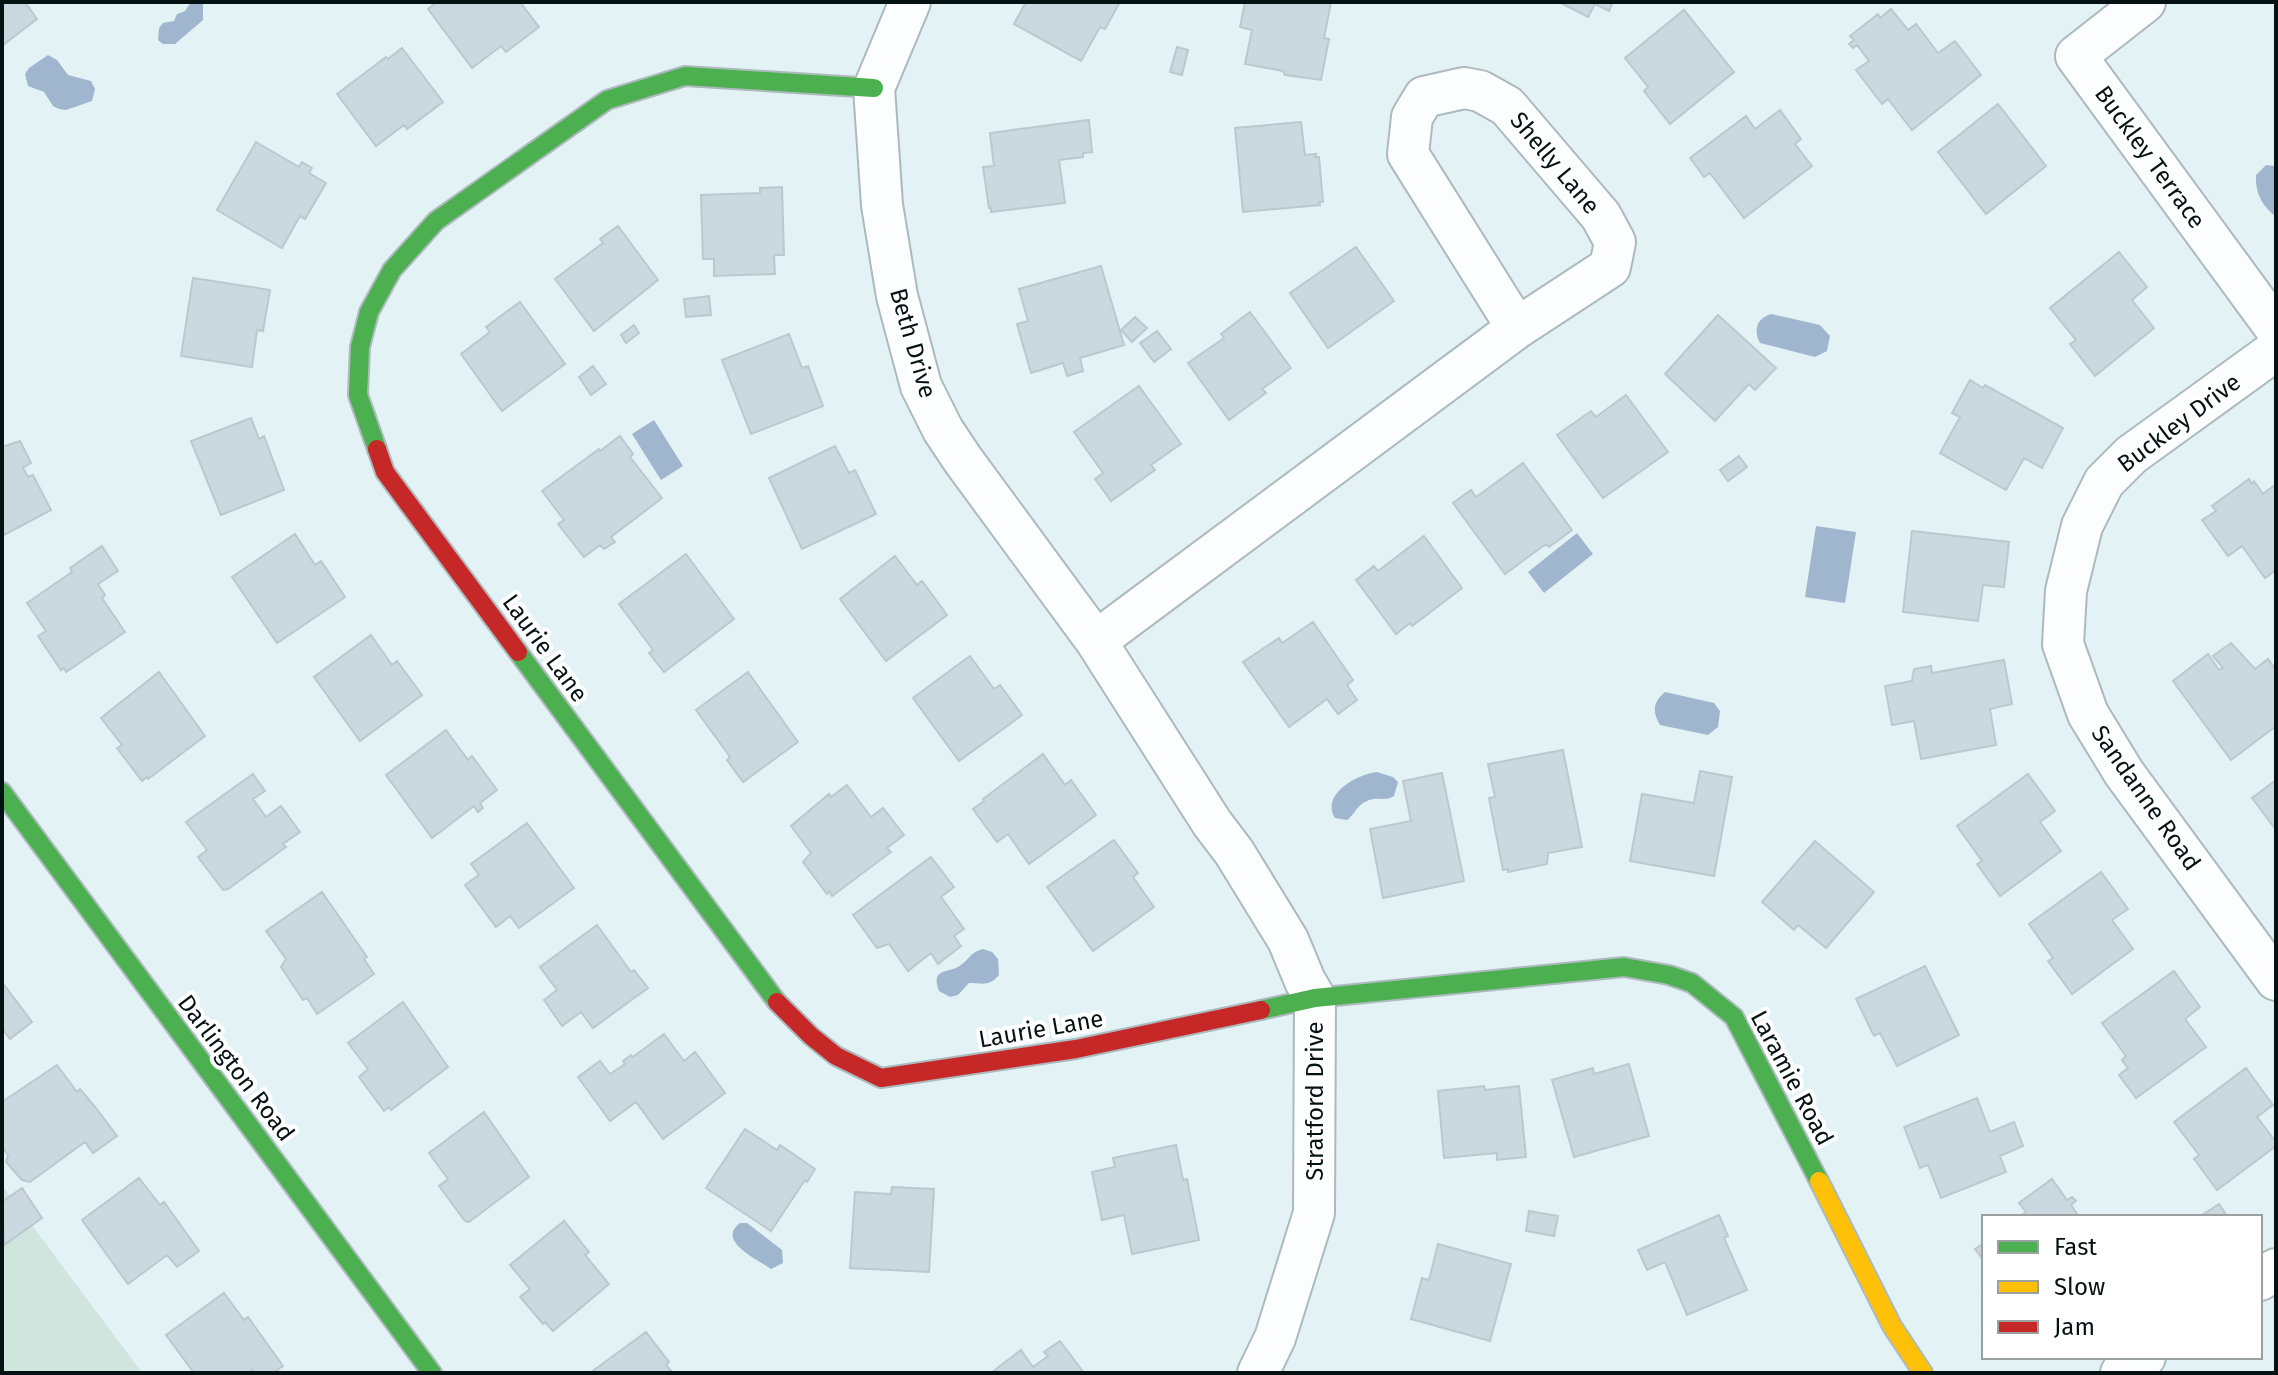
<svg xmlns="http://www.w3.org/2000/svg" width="2278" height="1375" font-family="'Fira Sans',sans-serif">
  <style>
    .green { fill: #cfe5de }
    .water { fill: #a0b6ce }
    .building { fill: #c9d9df; stroke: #bcc8cd; stroke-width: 2 }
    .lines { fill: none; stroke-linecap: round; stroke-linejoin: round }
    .street-casing { stroke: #adbabd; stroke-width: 44 }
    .fast-casing { stroke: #adbabd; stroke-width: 22 }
    .slow-casing { stroke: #adbabd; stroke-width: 22 }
    .jam-casing { stroke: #adbabd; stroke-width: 22 }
    .street { stroke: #fbfdfe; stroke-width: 40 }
    .fast { stroke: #4caf50; stroke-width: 18 }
    .slow { stroke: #ffc107; stroke-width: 18 }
    .jam { stroke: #c62828; stroke-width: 18 }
    .labels { text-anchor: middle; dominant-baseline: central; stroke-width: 8; stroke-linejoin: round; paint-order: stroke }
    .street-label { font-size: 24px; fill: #051214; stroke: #fff }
  </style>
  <rect width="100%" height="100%" fill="#e2f2f5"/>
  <path class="green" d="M2 1185 142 1373H2Z"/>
  <path class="water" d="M191 2 203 4V20L175 44H163L158 40 159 28 163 23 174 21 177 14 185 11Z
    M48 55 57 60 68 75 91 81 95 89 92 101 66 110 59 109 53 106 44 92 28 86 25 74 29 68Z
    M2266 165 2276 166V217C2262 206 2255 193 2256 175Z
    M1771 314 1820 325 1830 336 1827 351 1815 357 1760 343C1753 330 1757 318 1771 314Z
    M654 420 683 466 661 480 632 434Z
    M1816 526 1856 532 1845 603 1805 597Z
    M1577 533 1593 554 1544 593 1528 572Z
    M1665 692 1714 703 1720 711 1718 727 1708 735 1660 725C1652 712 1653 702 1665 692Z
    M1377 772 1393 777 1398 782 1394 796C1385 802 1377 796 1367 801 1357 805 1355 814 1347 820L1335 818C1320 794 1358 774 1377 772Z
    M983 949 992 952 998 959 999 975C989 987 982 983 969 983L958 995 950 997 939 991C930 967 949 974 961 965 970 958 971 952 983 949Z
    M740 1223H747L782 1250 783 1263 771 1269C757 1259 716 1241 740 1223Z"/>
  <path class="building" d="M2 2H25L37 19 3 45Z
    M437 2H520L539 27 506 52 501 46 472 68 428 9Z
    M1026 2H1120L1105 29 1100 27 1081 61 1014 24Z
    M1245 2H1331L1324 38 1329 39 1321 80 1285 75 1283 71 1245 64 1252 30 1240 27Z
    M1559 2H1613L1609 11 1595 4 1588 17Z
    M1891 9 1908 30 1916 24 1938 53 1955 41 1981 75 1912 130 1888 99 1882 104 1856 70 1869 61 1857 45 1853 48 1849 44 1854 40 1850 36 1878 14 1880 18Z
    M1684 10 1734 72 1670 124 1644 91 1648 87 1625 58Z
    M1177 47 1188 50 1182 75 1170 72Z
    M402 48 443 102 407 129 404 125 376 146 337 94 386 57 388 59Z
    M1998 104 2046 166 1986 214 1938 152Z
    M1780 110 1801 139 1795 144 1812 166 1744 218 1710 173 1704 177 1690 158 1746 116 1755 129Z
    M1089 120 1092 152 1083 153V157L1059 160 1065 203 991 212V208H989L983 167 994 166 990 133Z
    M1301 122 1305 155 1316 154 1315 157H1319L1323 202H1319L1320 205 1243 212 1235 128Z
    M256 142 299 167 302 162 312 168 309 173 326 183 305 219 300 216 282 248 217 210Z
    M782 187 784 255H774L775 274 714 276V259H703L701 195 760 193V188Z
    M618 226 658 280 594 331 555 279 603 243 600 239Z
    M1356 247 1394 301 1328 348 1290 293Z
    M2119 252 2147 287 2132 300 2154 328 2095 376 2070 344 2076 340 2050 308Z
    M1101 266 1124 345 1080 358 1083 371 1067 376 1063 363 1031 373 1017 324 1028 321 1019 289Z
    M193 278 270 290 263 331 257 330 252 367 181 356Z
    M709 296 711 315 686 317 684 299Z
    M520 302 565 364 502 411 461 354 490 332 486 327Z
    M1250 312 1291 368 1262 389 1266 393 1229 420 1188 363 1224 338 1221 334Z
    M1718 315 1776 368 1755 390 1749 384 1715 421 1665 374Z
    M1135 317 1147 328 1132 342 1121 330Z
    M634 325 639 333 626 343 621 335Z
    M1157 331 1171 349 1154 362 1140 343Z
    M789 334 802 368 808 366 823 406 751 434 722 360Z
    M593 366 606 384 591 395 579 377Z
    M1970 380 1983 388 1985 385 2063 428 2042 468 2024 458 2006 490 1940 453 1960 417 1952 413Z
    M1139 386 1181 444 1151 465 1155 470 1111 501 1095 479 1103 473 1074 432Z
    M1626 395 1668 452 1603 498 1557 435 1591 411 1596 417Z
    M251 418 259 439 264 436 284 490 221 515 191 441Z
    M620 436 633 454 630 457 662 498 611 537 615 542 604 549 600 545 584 557 558 524 564 520 542 491 599 449 600 451Z
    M20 441 31 463 23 468 28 477 33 475 51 510 2 536V447Z
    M835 446 849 473 855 470 876 514 802 549 769 478Z
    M1739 456 1747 467 1728 481 1720 470Z
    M1523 463 1572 530 1549 547 1546 544 1505 574 1453 503 1471 490 1476 497Z
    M2249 479 2252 484 2254 481 2263 494 2276 484V570L2265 578 2242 546 2228 556 2202 520 2216 511 2212 506Z
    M1912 531 2009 542 2004 587 1983 585 1978 621 1903 612Z
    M295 534 315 565 321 561 345 597 277 643 232 577Z
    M1424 536 1462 588 1412 626 1410 623 1396 634 1356 580 1374 566 1378 571Z
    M102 546 118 571 98 584 105 595 102 598 125 632 66 672 64 668 61 670 38 636 46 631 27 603 72 572 70 568Z
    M686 554 734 619 664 672 649 653 653 650 619 604Z
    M895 556 917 585 922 581 947 615 886 661 840 599Z
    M1313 622 1353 680 1347 685 1357 700 1338 714 1327 699 1289 727 1243 662 1279 638 1282 643Z
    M371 635 392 665 397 661 422 695 360 741 314 677Z
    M2231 643 2255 669 2268 659 2276 670V726L2231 760 2173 681 2208 654 2219 670 2223 668 2213 656Z
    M970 656 994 689 1000 685 1022 715 959 761 913 698Z
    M2004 660 2012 704 1990 709 1996 745 1921 759 1914 721 1892 725 1885 686 1912 681 1914 669 1931 666 1932 673Z
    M159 672 205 736 148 779 147 777 142 781 117 748 122 745 101 718Z
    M748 672 798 742 743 782 727 760 730 757 696 710Z
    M446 730 468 760 472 756 497 790 480 803 483 808 478 812 474 806 432 838 386 775Z
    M1563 750 1582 847 1548 853 1547 864 1508 872V869L1503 870 1489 798 1495 797 1488 764Z
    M1043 754 1065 785 1071 780 1096 815 1029 864 1008 834 997 842 973 809 984 801 983 799Z
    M1700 771 1732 777 1714 876 1630 861 1642 794 1694 803Z
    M1442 773 1464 881 1383 898 1370 829 1411 821 1403 781Z
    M253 774 265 791 253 799 266 817 281 806 300 832 283 844 286 847 228 889 223 890 198 857 207 850 186 822Z
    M2028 774 2055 811 2040 822 2061 851 2000 896 1977 864 1982 861 1957 826Z
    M2276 780V830L2252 798Z
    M847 785 871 817 883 808 904 835 887 848 891 852 832 896 829 891 827 894 803 862 811 853 791 826 829 794 831 797Z
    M527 823 574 888 519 928 510 916 496 927 465 885 479 875 471 864Z
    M1114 840 1138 873 1133 877 1154 907 1093 951 1047 887Z
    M1815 841 1874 892 1826 948 1798 925 1794 930 1762 902Z
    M931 857 954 887 941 897 964 929 954 936 961 946 938 964 931 953 908 971 889 944 877 948 853 915Z
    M2101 872 2128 909 2112 920 2133 949 2072 994 2048 961 2053 958 2029 924Z
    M322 892 367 957 364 959 374 974 317 1014 307 998 303 1000 281 967 286 959 266 931Z
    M597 925 631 972 634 970 648 988 593 1028 581 1012 562 1026 544 1000 557 990 540 967Z
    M1925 966 1959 1035 1897 1066 1880 1033 1874 1036 1856 999Z
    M2174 971 2200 1007 2185 1019 2206 1047 2136 1098 2119 1075 2128 1068 2122 1060 2126 1056 2102 1023Z
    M2 982 32 1022 10 1039 2 1028Z
    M403 1002 448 1067 391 1110 389 1107 384 1111 359 1077 368 1069 348 1043Z
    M664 1034 684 1061 695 1052 725 1093 663 1139 636 1102 610 1121 578 1077 600 1061 610 1074 625 1064 623 1061 631 1055 633 1057Z
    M1629 1064 1649 1136 1574 1157 1552 1080 1593 1068 1594 1074Z
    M57 1065 77 1092 80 1089 96 1108 117 1136 93 1153 85 1142 30 1182 22 1180 6 1162 8 1155 2 1147V1102Z
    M2246 1068 2273 1105 2257 1117 2276 1142V1146L2217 1190 2194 1159 2199 1155 2174 1122Z
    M1484 1086 1485 1090 1519 1086 1526 1157 1497 1160V1153L1444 1158 1438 1091Z
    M1977 1098 1990 1132 2014 1122 2023 1146 2000 1156 2006 1172 1941 1198 1928 1165 1920 1168 1904 1127Z
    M484 1112 529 1177 469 1222 465 1221 439 1186 448 1179 429 1153Z
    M745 1129 777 1150 780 1145 815 1169 807 1182 805 1180 771 1231 706 1188Z
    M1176 1145 1183 1180 1187 1179 1199 1240 1132 1254 1124 1215 1102 1220 1092 1172 1115 1167 1113 1158Z
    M139 1178 160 1205 164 1202 199 1251 177 1267 167 1255 128 1284 82 1220Z
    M2052 1179 2067 1200 2072 1197 2076 1201 2071 1205 2079 1217H2019L2026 1212 2019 1203Z
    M892 1187 934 1189 929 1272 850 1268 855 1192 891 1194Z
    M22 1188 42 1218 4 1245 2 1202Z
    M2219 1204 2228 1217H2203L2202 1215Z
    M1529 1211 1558 1216 1554 1236 1526 1231Z
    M1719 1215 1728 1236 1724 1238 1747 1290 1687 1315 1665 1262 1647 1270 1638 1250Z
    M564 1221 589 1252 585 1255 609 1284 553 1331 545 1322 543 1324 520 1297 530 1289 510 1265Z
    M1984 1243V1261L1975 1249Z
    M1438 1244 1511 1264 1490 1341 1411 1319 1422 1278 1429 1280Z
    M224 1293 244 1320 248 1317 283 1366 273 1373H254L252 1370 248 1373H194L166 1335Z
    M646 1332 669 1362 666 1365 673 1373H590Z
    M1060 1341 1084 1373H991L1021 1350 1033 1367 1048 1356 1044 1352Z"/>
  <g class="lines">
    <defs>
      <path id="street" d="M910 2 874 88 882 205 897 296 921 386 943 430 963 460 1096 641 1212 823 1234 852 1288 940 1305 981 1315 998 1314 1213 1275 1338 1258 1373
        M2145 2 2076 56 2276 329
        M1464 88 1480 91 1507 106 1601 216 1615 242 1610 267 1517 328 1408 154 1412 117 1424 97Z
        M2276 350 2131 455 2104 482 2082 526 2066 591 2063 644 2088 714 2124 773 2276 980
        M1096 641 1517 328
        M2260 1280 2276 1269
        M2121 1373 2145 1357"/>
      <path id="fast" d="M377 449 358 395 360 347 369 312 392 270 436 221 607 100 685 76 874 88
        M518 652 777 1002
        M2 792 432 1373
        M1261 1010 1315 998 1624 967 1669 975 1692 983 1734 1017 1819 1181"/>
      <path id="slow" d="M1819 1181 1892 1326 1923 1373"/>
      <path id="jam" d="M377 449 385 472 518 652
        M777 1002 811 1036 836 1056 881 1078 1076 1049 1261 1010"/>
    </defs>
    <use href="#street" class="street-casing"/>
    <use href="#fast" class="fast-casing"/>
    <use href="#slow" class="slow-casing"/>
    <use href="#jam" class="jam-casing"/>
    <use href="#street" class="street"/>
    <use href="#fast" class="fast"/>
    <use href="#slow" class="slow"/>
    <use href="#jam" class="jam"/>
  </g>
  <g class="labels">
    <g class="street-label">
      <text transform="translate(2150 157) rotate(54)">Buckley Terrace</text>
      <text transform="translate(1555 163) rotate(50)">Shelly Lane</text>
      <text transform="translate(913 343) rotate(74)">Beth Drive</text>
      <text transform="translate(2179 423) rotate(-37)">Buckley Drive</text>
      <text transform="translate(545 648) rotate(54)">Laurie Lane</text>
      <text transform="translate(2146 798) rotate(55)">Sandanne Road</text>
      <text transform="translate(1041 1029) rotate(-10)">Laurie Lane</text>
      <text transform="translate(236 1068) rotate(53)">Darlington Road</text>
      <text transform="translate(1792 1078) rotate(62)">Laramie Road</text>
      <text transform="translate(1315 1101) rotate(-90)">Stratford Drive</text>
    </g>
  </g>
  <rect width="2278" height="1375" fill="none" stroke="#051214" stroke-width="8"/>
  <rect x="1982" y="1215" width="280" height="144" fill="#ffffff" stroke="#9ba0a1" stroke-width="2"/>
  <rect x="1998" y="1241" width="40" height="12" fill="#4caf50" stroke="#9ba0a1" stroke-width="2"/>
  <text x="2054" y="1255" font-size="24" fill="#051214">Fast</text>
  <rect x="1998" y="1281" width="40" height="12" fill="#ffc107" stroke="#9ba0a1" stroke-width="2"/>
  <text x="2054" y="1295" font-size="24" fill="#051214">Slow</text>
  <rect x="1998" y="1321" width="40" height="12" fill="#c62828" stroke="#9ba0a1" stroke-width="2"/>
  <text x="2054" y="1335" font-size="24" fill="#051214">Jam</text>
</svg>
